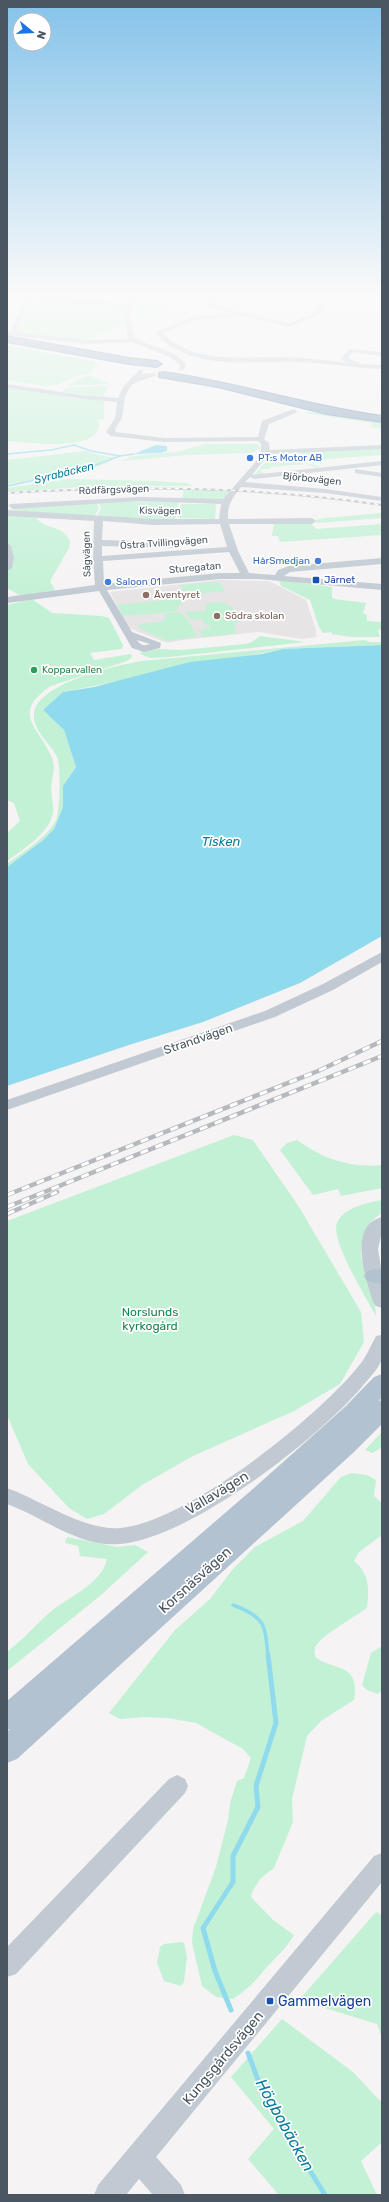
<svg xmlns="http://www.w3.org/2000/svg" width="389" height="2202" font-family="Rubik,sans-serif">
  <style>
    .education { fill: #e6e4e5 }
    .green { fill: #c3f1d5 }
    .water { fill: #90daee }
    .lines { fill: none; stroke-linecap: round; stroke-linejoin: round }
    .stream-far2 { stroke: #90daee; stroke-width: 1.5 }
    .stream-far1 { stroke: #90daee; stroke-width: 3.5 }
    .stream { stroke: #90daee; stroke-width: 5 }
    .highway-casing { stroke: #7690ad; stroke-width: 2 }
    .minor { fill: #c1cad2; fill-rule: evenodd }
    .major { fill: #b3c2d1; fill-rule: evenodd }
    .highway { fill: #8ba5c1; fill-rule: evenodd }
    .rail-far1-casing { stroke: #b5b8bd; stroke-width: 2 }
    .rail-casing { stroke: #b5b8bd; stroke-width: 4.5 }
    .rail-far1 { stroke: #fff; stroke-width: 1.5; stroke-dasharray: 4; stroke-linecap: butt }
    .rail { stroke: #fff; stroke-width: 3; stroke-dasharray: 8; stroke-linecap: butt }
    .shop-dot { fill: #3f7fe0; stroke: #fff; stroke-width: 1.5 }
    .transit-dot { fill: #1a4fb4; stroke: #fff; stroke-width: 1.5 }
    .education-dot { fill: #8d6e63; stroke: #fff; stroke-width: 1.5 }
    .leisure-dot { fill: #2e9e5b; stroke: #fff; stroke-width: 1.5 }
    .labels { text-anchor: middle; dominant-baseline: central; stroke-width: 3.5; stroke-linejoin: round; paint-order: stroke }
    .far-shop-label { font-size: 10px; fill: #366cbe; stroke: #fff; text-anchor: start }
    .far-street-label { font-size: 10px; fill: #4a5661; stroke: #fff }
    .far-transit-label { font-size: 10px; fill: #164399; stroke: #fff; text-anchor: start }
    .far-education-label { font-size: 10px; fill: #785e54; stroke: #fff; text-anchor: start }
    .far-leisure-label { font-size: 10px; fill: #27864d; stroke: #fff; text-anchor: start }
    .far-water-label { font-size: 11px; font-style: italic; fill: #0c7c9b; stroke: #fff }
    .street-label { font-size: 12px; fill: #4a5661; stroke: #fff }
    .park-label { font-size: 12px; fill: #17864f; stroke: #fff }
    .water-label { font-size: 13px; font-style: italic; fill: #0c7c9b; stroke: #fff }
    .near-street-label { font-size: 14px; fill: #4a5661; stroke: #fff }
    .near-transit-label { font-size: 14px; fill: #164399; stroke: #fff; text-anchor: start }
    .near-water-label { font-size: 16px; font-style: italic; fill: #0c7c9b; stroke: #fff }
  </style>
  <rect width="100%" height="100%" fill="#f5f3f3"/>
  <path class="education" d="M218 580 269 581 306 600 316 630V637L302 639 259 632 182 640 167 643 129 628 110 592Z"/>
  <path class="green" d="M165 296 191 301 166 306 167 308 136 322 138 319 136 314 142 302Z
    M308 297 315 299 314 302 293 306 242 303Z
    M27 298 127 307 124 314 126 325 85 340 17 332Z
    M7 346 20 348 97 362 91 373 77 376 56 385 44 386 7 380Z
    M90 376 107 382 109 384 66 386 83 377Z
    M108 386 103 397 62 392 65 388Z
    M7 388 64 396 68 398 104 401V419L96 420 99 422C103 454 25 442 7 441Z
    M310 412 382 422V429L371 427 372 423 303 413Z
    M205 444H258L260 449 252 453 187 455 121 461 133 456 177 452Z
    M382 447V455L327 459 321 463 290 456 305 452Z
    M85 451 108 457H117C93 473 36 481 7 484V460Z
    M273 454 278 459 269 460 271 463 285 462 284 460 320 466 317 468 306 464 270 467 271 469H260L263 474 254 475Z
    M69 479 156 481 187 483 193 486H95L7 492V488Z
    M184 488 230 490 222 501 182 499Z
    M179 501 175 521 97 517 101 508 99 502Z
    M96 502 99 508 94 517 12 510 18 506Z
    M181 504H216L215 519 178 518Z
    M382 513V518L317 523 315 520 323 519H315Z
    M7 514H31L43 524 62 531 67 536 70 542 69 548 50 581 55 590 21 596 7 588Z
    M310 522 316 529 382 524V535L280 542 278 536H272L274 523Z
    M279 580 332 587V597L334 599 366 603 363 613 367 615V621L381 622 382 629 378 630 380 637H351L331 634 332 632 323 633 319 627 310 600 281 586Z
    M219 582 225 591 186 595 180 585Z
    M185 598 176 610 171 612 123 616 117 605Z
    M32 599 52 613 101 616 109 618 123 645 122 649 90 653 94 660 131 654 132 657 127 661 51 686C9 714 40 728 52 758 56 768 52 778 51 788 51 796 54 805 53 813 49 834 23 849 7 861V833L20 821 14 803 7 800V605Z
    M221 602 232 607 243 621 234 623 236 633 234 634 203 637 198 630 211 628 210 626 203 623 202 619 191 620 185 612 206 611V604Z
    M180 612 188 620 197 637 167 641 137 627 141 624 164 621 165 615 168 613Z
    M260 636 305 642 169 657 150 658 140 654 142 651 161 649 181 650 246 644 252 642Z
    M365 640 370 642H382V645L283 649 63 692 43 710 64 730 76 767 63 786V807L54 829 42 841 7 867V864C24 851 46 839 56 820 60 812 61 765 57 757 51 744 33 731 34 715 34 684 117 665 142 661Z
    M234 1135 253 1140 299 1207 361 1312 364 1342 340 1384 294 1411 193 1456 142 1485 104 1514 87 1519 69 1508 28 1464 7 1415V1221Z
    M297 1140C323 1159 350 1168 382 1165V1188L341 1196 338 1189 313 1195 280 1150 287 1143Z
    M382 1200V1213C366 1223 361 1237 361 1256L375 1305 376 1316C367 1299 330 1240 337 1223 344 1207 367 1203 382 1200Z
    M382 1432V1447L373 1453 365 1450Z
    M352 1473 367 1475 376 1480 374 1496 382 1503V1535L359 1552 354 1561C370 1574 369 1589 367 1608 355 1617 319 1636 315 1648 314 1652 315 1655 316 1658 336 1671 360 1663 354 1700L321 1721 307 1736 292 1799 293 1822 274 1868 261 1878 253 1890 251 1897 273 1920 294 1935C286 1949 275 1958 265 1969 253 1984 249 1988 233 1999L216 1997 202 1986 192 1943 193 1929 216 1867 228 1820 230 1803 237 1781 244 1778 251 1758 243 1749 196 1723 168 1718 144 1717 120 1719 109 1713 175 1630 210 1599 233 1569 255 1547 303 1521 341 1477Z
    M67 1537 117 1547 135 1545 148 1552 101 1595 7 1671V1652C22 1640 34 1627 48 1614 66 1597 101 1586 107 1559L80 1556 78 1546 65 1543Z
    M382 1646V1690L378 1694 367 1690 362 1685 371 1653Z
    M376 1912 382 1915V2038L377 2024 299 2000Z
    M181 1942 184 1943 187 1957 184 1982 181 1986 164 1981 157 1963 160 1947 164 1944Z
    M282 2019 353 2072 382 2103V2142L361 2161 377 2195H279L248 2159 274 2129 231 2077Z"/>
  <path class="water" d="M156 445 167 446V451L161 453 134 454Z
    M382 645V936L300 983 203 1022 129 1045 7 1086V867L42 841 54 829 63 807V786L76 767 64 730 43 710 63 692 94 687 190 662 262 654 283 649Z"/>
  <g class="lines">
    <path class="stream-far2" d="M7 454 51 450 74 445 91 451 120 456 80 471 7 486
      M120 456 134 454"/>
    <path class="stream-far1" d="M233 1605C265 1617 265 1624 268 1656"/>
    <path class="stream" d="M231 2010 215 1971 203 1928 233 1882V1856L258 1807 256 1786 276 1723 268 1655
      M248 2053 264 2096 325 2195"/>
    <defs>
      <path id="highway" d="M7 336 129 358 157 361 162 364 157 367 129 364 7 342Z
        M163 372C237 382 308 406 382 416V422L327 414 218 387 159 377V373Z"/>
    </defs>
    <use href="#highway" class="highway-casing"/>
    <path class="minor" d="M7 293 129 304 133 296 132 293H138L139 296 163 293 137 300 130 313 134 337C151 349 174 347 186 365L183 370H179L180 365 170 357 132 342 86 344 7 335V331L11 332 23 298 7 297ZM28 299 127 308 124 313 128 339 86 340 17 332Z
      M228 293H304C296 299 254 294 242 295 231 296 221 298 211 303L218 307 289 323 313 314 320 304 304 293H311L326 303 317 316 289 327 244 316 196 320 162 333C194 364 242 357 284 357 305 358 326 360 347 363L341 359 349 349 382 352V356L353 352 348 358 361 364 382 365V369C354 368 327 363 300 362 253 360 189 373 155 332L195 316 233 314 207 306 205 302 215 296Z
      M139 370H143L142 374 154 373 157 375 134 383 129 389 125 397 122 418 115 429 116 432 164 438 258 437 262 421 293 409 297 411 296 413 269 424 264 439 269 443 270 450 382 445V449L269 454 252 475 382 461V465L254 479 250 477 245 482 325 489 382 497V501L325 493 241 487C233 497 227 505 228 519L312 518 316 521 312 524H229L238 551 249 573 275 575 278 570 289 566 382 558V564L290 572 284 576 382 584V590L258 579H220L107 590 132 632 161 643 160 648 144 652 132 648 99 591 7 603V597L95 585 93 559 94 521 7 516V510L153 519H219L221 504 140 501 13 509 9 506 10 504 140 497 223 499 260 457 261 444 258 441 164 442 111 436 106 432 115 418 117 402 82 399 7 388V384L82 395 118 398 123 387ZM103 521 153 525 220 524 227 547 102 556V546L172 548 176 545 172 542 102 540ZM229 552 240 573H220L104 584 103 561ZM137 640 150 644C144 646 141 646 137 640Z
      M355 469 382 473V477L355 473Z
      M7 543 11 546 14 557 12 568 7 571Z
      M382 952V962L333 990 275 1017 7 1110V1100L265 1011 323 984Z
      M382 1217V1232L378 1249 382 1274V1308L376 1306 373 1302C366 1279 347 1226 382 1217Z
      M382 1335C382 1342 384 1352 382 1359 378 1370 368 1379 361 1388 315 1441 190 1538 120 1544 80 1548 43 1517 7 1504V1488C41 1500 84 1531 120 1528 187 1522 320 1416 361 1363 367 1355 371 1345 376 1336Z
      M177 1775 185 1779 188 1786 185 1793 16 1974 7 1977V1947L169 1779Z
      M382 1853V1882L156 2157 181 2185 185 2195H153L139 2179 126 2195H94L98 2185 374 1856Z"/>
    <path class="major" d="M375 1269 382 1270V1284L367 1281 364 1276 367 1271Z
      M382 1374V1398L378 1401 382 1400V1424L354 1452 17 1759 7 1763V1732L10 1729 7 1730V1701L254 1488 346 1406 374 1377Z"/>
    <use href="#highway" class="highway"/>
    <defs>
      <path id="rail-far1" d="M7 493C133 485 257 486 382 505"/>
      <path id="rail" d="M7 1195 318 1071 382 1041
        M7 1207 382 1056
        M7 1214 57 1192"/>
    </defs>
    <use href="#rail-far1" class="rail-far1-casing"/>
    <use href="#rail" class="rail-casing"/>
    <use href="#rail-far1" class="rail-far1"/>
    <use href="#rail" class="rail"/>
  </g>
  <linearGradient id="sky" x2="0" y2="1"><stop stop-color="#85c3ea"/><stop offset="0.49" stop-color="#fafafa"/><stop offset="1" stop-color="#fafafa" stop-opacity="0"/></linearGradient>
  <rect width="389" height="601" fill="url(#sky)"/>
  <g class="shop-dot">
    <circle cx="250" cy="458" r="4"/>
    <circle cx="318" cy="561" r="4"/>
    <circle cx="108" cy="582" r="4"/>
  </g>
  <g class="transit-dot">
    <rect x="312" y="576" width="8" height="8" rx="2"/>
    <rect x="266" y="1997" width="8" height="8" rx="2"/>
  </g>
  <g class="education-dot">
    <circle cx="146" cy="595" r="4"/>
    <circle cx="217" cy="616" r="4"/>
  </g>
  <circle class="leisure-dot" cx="34" cy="670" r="4"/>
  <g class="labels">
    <g class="far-shop-label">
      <text x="258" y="458">PT:s Motor AB</text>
      <text x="310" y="561" text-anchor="end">HårSmedjan</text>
      <text x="116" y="582">Saloon 01</text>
    </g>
    <g class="far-street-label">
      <text transform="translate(312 479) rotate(6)">Björbovägen</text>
      <text transform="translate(114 490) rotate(-2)">Rödfärgsvägen</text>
      <text transform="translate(160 511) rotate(1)">Kisvägen</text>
      <text transform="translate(164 543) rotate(-4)">Östra Tvillingvägen</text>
      <text transform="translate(87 554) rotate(-91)">Sågvägen</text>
      <text transform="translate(195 568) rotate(-5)">Sturegatan</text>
    </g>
    <g class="far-transit-label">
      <text x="324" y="580">Järnet</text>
    </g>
    <g class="far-education-label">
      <text x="154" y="595">Äventyret</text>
      <text x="225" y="616">Södra skolan</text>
    </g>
    <g class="far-leisure-label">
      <text x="42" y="670">Kopparvallen</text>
    </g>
    <g class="far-water-label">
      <text transform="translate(64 473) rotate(-14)">Syrabäcken</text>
    </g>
    <g class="street-label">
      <text transform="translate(198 1039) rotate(-19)">Strandvägen</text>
    </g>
    <g class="park-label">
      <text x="150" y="1312">Norslunds<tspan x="150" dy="14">kyrkogård</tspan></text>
    </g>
    <g class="water-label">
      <text x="221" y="841">Tisken</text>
    </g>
    <g class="near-street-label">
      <text transform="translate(217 1493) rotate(-31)">Vallavägen</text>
      <text transform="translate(195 1580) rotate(-42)">Korsnäsvägen</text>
      <text transform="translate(223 2058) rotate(-50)">Kungsgårdsvägen</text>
    </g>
    <g class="near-transit-label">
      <text x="278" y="2001">Gammelvägen</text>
    </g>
    <g class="near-water-label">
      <text transform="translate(285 2125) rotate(61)">Högbobäcken</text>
    </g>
  </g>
  <rect width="389" height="2202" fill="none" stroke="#4a5661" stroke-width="16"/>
  <g transform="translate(32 32) rotate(108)"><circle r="19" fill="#ffffff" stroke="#b7bbc0"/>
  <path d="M0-3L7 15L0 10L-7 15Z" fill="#1a73e8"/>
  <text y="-6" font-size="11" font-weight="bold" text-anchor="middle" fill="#4a5661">N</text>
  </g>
</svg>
